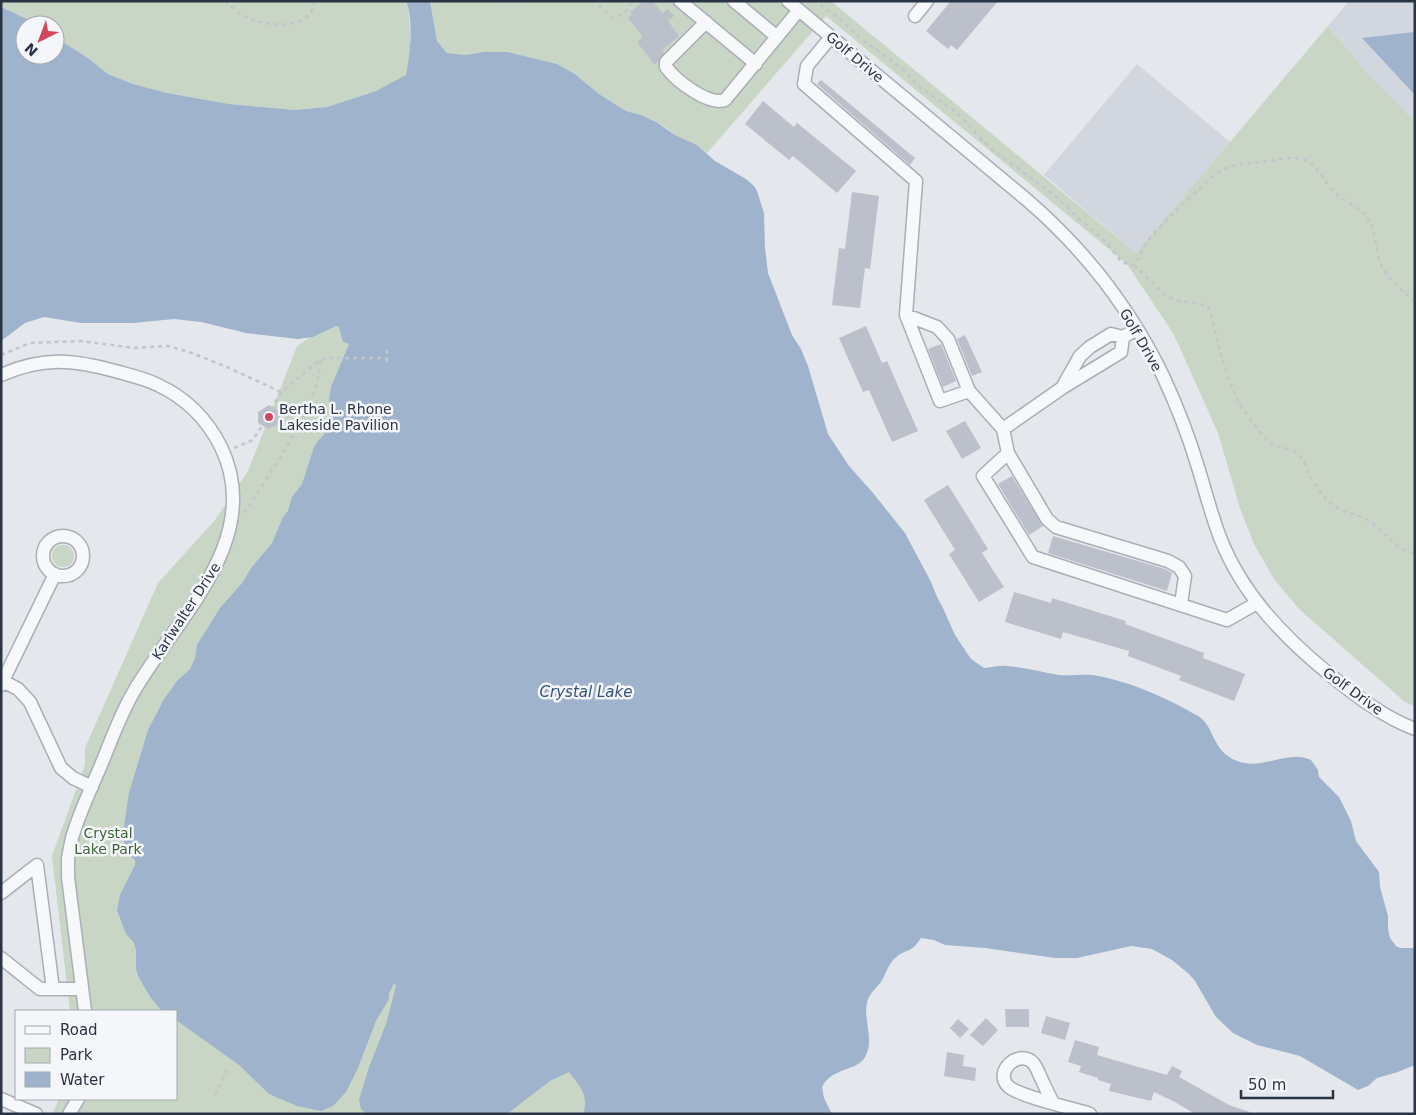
<svg xmlns="http://www.w3.org/2000/svg" width="1416" height="1115" font-family="'DejaVu Sans',sans-serif">
  <style>
    .built { fill: #d2d6de }
    .green { fill: #c9d6c5 }
    .water { fill: #9fb4cc }
    .building { fill: #bbc0ca }
    .lines { fill: none; stroke-linecap: round; stroke-linejoin: round }
    .minor-casing { stroke: #a9aeb7; stroke-width: 15 }
    .path { stroke: #c2c5cb; stroke-width: 2.5; stroke-dasharray: 4 4; stroke-linecap: butt }
    .minor { stroke: #f7f8fa; stroke-width: 12 }
    .poi-dot { fill: #d1495b; stroke: #f4f6f9; stroke-width: 2 }
    .labels { text-anchor: middle; dominant-baseline: central; stroke-width: 5; stroke-linejoin: round; paint-order: stroke }
    .street-label { font-size: 14px; fill: #2b3445; stroke: #f4f6f9 }
    .poi-label { font-size: 14px; fill: #2b3445; stroke: #f4f6f9; text-anchor: start }
    .park-label { font-size: 14px; fill: #3f6138; stroke: #f4f6f9 }
    .water-label { font-size: 15px; font-style: italic; fill: #34527a; stroke: #f4f6f9 }
  </style>
  <rect width="100%" height="100%" fill="#e4e7ec"/>
  <path class="built" d="M1349 1H1415V122L1369 75 1328 26Z
    M1137 64 1230 142 1136 253 1044 175Z"/>
  <path class="green" d="M1 1H406C411 14 413 70 403 78L376 91 327 107 295 110 229 104 167 93 133 84 108 74 88 58 55 37V25H35L25 18 1 7Z
    M430 1H831L1136 253 1328 26 1369 75 1415 122V706L1405 702 1299 609 1274 579 1254 544 1240 508 1218 433 1184 357 1173 333 1127 264 826 16 707 153 697 145 675 135 665 127 641 115 626 111 599 94 575 74 557 64 508 52H483L466 55 447 53 437 41Z
    M344 315 358 341 394 963 572 1041 609 1114H52L59 1099H176V1011H70L52 856 85 765V748L158 583 215 520 248 471 297 346Z
    M52 556a11 11 0 1 1 22 0a11 11 0 1 1-22 0Z"/>
  <path class="water" d="M406 1H430L437 41 447 53 466 55 483 52H508L557 64 575 74 599 94 626 111 641 115 656 122 675 135 697 145 715 161 746 179 754 186 757 191 764 213 765 248 768 273 792 335 801 349 808 366 828 434 849 466 873 493 905 533 931 582 938 599 942 606 955 635 971 659 984 668C991 668 999 665 1006 666 1024 667 1041 672 1059 675 1070 676 1081 674 1093 675 1129 681 1167 698 1198 716 1215 726 1211 751 1237 761 1263 771 1288 749 1311 760L1318 770 1319 777 1339 797 1351 821 1356 841 1379 872 1380 887 1388 916V929L1390 938 1396 946 1400 948H1415V1065L1398 1072 1377 1078 1368 1086 1358 1090 1300 1056 1257 1045 1233 1033 1216 1017 1195 981 1189 974 1172 960 1152 949 1131 946 1077 958H1055L985 948 945 945 934 940 921 938C911 954 906 948 894 959 888 965 886 974 881 982 877 987 872 991 869 997 860 1015 876 1038 865 1057 858 1071 832 1067 822 1087L824 1098 832 1114H583C590 1096 579 1085 569 1072L550 1081 507 1114H367L361 1109 359 1100 369 1067 386 1024 396 986 394 983 389 994V999L376 1021 358 1068 346 1092 333 1106 321 1111 297 1106 269 1094 239 1065 176 1020V1011H162L151 998 139 978 136 969V950L134 943 126 934 117 910 120 895 135 865V860L125 850 123 833 129 793 148 730 164 699 177 681 190 669 195 658 197 645 220 608 243 582 251 568 272 543 283 517 288 511 292 497 302 484 314 447 317 442 330 428 329 401 331 387 349 344 343 342 339 327 336 326 313 337 298 339 246 333 201 322 174 319 133 323H81L44 317 25 323 1 341V7L25 18 35 25H25V55H55V37L88 58 108 74 133 84 167 93 229 104 295 110 327 107 376 91 406 75C410 55 414 21 406 1Z
    M1415 32V95L1362 38Z"/>
  <path class="building" d="M644 1H653L662 13 668 9 674 16 668 21 679 36 662 50 664 53 655 65 637 42 643 37 628 18 632 14 630 12Z
    M951 1H998L957 50 951 45 948 49 926 31Z
    M821 80 915 158 910 165 817 84Z
    M763 101 794 127 797 123 856 171 837 193 793 156 789 160 745 124Z
    M852 192 879 196 870 269 865 268 860 308 832 305 839 248 845 249Z
    M866 326 882 363 887 361 918 431 892 442 869 390 863 392 839 338Z
    M965 335 982 372 972 376 957 339Z
    M941 344 956 381 943 387 928 349Z
    M269 405 280 412 279 424 268 429 258 423V412Z
    M965 421 981 448 962 459 946 431Z
    M1012 476 1043 526 1029 535 998 484Z
    M948 485 988 549 982 553 1004 587 979 602 949 554 955 550 924 500Z
    M1053 536 1165 569 1172 573 1167 591 1048 553Z
    M1014 592 1051 603 1052 598 1126 621 1125 624 1204 653 1203 658 1245 674 1234 701 1179 680 1181 676 1128 656 1129 651 1063 632 1061 639 1005 622Z
    M1005 1009H1029V1027H1006Z
    M1046 1016 1070 1023 1065 1040 1041 1033Z
    M986 1018 998 1030 983 1046 970 1035Z
    M958 1019 969 1029 960 1038 950 1028Z
    M1075 1040 1099 1047 1097 1055 1135 1066 1167 1075 1172 1066 1182 1071 1179 1077 1229 1105 1250 1112V1114H1195L1175 1102 1154 1092 1151 1101 1109 1091 1111 1084 1098 1080V1078L1079 1072 1081 1066 1068 1062Z
    M947 1052 964 1055 963 1066 976 1068 975 1081 944 1076Z"/>
  <g class="lines">
    <defs>
      <path id="minor" d="M680 1 756 64
        M734 1 776 36
        M788 1 1027 200C1084 249 1130 308 1163 376 1176 404 1188 434 1197 464 1205 489 1211 515 1221 540 1243 595 1284 637 1329 674 1355 695 1383 717 1415 729
        M915 16 927 1
        M706 22 666 62V67C676 81 709 106 725 100L799 10
        M831 37 807 66 804 84 916 181 906 315 940 401 969 391 1003 429 1008 453 983 476 1033 557 1227 620 1257 603
        M906 315 937 327 948 339 969 391
        M1123 337 1121 352 1062 388 1080 356 1090 347 1111 334 1123 337 1137 329
        M1 375C42 357 72 359 115 371 129 375 144 378 158 385 186 398 207 419 221 447 266 540 175 619 133 693 120 715 111 741 101 765 91 789 79 813 72 838L68 858V877L85 1011
        M1003 429 1062 388
        M1008 453 1047 519 1056 527 1168 561 1179 567 1185 576 1181 604
        M43 556a20 20 0 1 1 40 0a20 20 0 1 1-40 0Z
        M1 680 18 689 30 702 61 768 73 778 92 787
        M1 685 55 574
        M1 893 37 865 53 989
        M1 958 40 989H82
        M1 1099 36 1114
        M1053 1103C1049 1095 1045 1087 1041 1078 1039 1074 1037 1068 1034 1064 1020 1047 992 1072 1009 1087 1019 1096 1075 1109 1090 1114
        M69 1114 78 1099"/>
    </defs>
    <use href="#minor" class="minor-casing"/>
    <path class="path" d="M225 1C231 6 237 12 244 16 263 27 313 32 314 1
      M508 1 512 3 524 1
      M592 1 596 3 613 18C622 15 629 10 631 1
      M813 1 838 17 860 38 892 61 906 72 918 86 956 112 990 148 1053 194 1079 219 1103 239 1121 261 1130 266C1140 262 1141 250 1147 242 1151 236 1157 230 1162 225 1178 208 1194 194 1211 178 1226 164 1242 164 1260 162 1272 161 1295 155 1305 160 1319 167 1324 181 1333 191 1344 203 1362 207 1370 222 1376 234 1375 247 1379 259 1384 277 1401 289 1415 302
      M1134 265 1166 296 1179 301 1199 303 1209 308C1218 339 1223 370 1237 399 1241 408 1264 439 1273 444 1281 449 1293 448 1300 456 1306 463 1308 473 1312 480 1316 486 1321 493 1326 499 1341 514 1349 511 1366 519 1384 529 1393 549 1415 554
      M387 350V364
      M1 355 30 343 80 341 135 348 168 346 189 352 227 367 281 392
      M234 448 253 440 262 426 281 392 320 360 330 358H387
      M244 513C267 479 322 400 320 361
      M215 1095 227 1070"/>
    <use href="#minor" class="minor"/>
  </g>
  <circle class="poi-dot" cx="269" cy="417" r="5"/>
  <g class="labels">
    <g class="street-label">
      <text transform="translate(855 57) rotate(40)">Golf Drive</text>
      <text transform="translate(1141 340) rotate(60)">Golf Drive</text>
      <text transform="translate(186 611) rotate(-57)">Karlwalter Drive</text>
      <text transform="translate(1353 691) rotate(36)">Golf Drive</text>
    </g>
    <g class="poi-label">
      <text x="279" y="409">Bertha L. Rhone<tspan x="279" dy="16">Lakeside Pavilion</tspan></text>
    </g>
    <g class="park-label">
      <text x="108" y="833">Crystal<tspan x="108" dy="16">Lake Park</tspan></text>
    </g>
    <g class="water-label">
      <text x="586" y="692">Crystal Lake</text>
    </g>
  </g>
  <rect width="1416" height="1115" fill="none" stroke="#2b3445" stroke-width="5"/>
  <rect x="15" y="1010" width="162" height="90" fill="#f4f6f9" stroke="#a4a8b1"/>
  <rect x="25" y="1026" width="25" height="8" fill="#f7f8fa" stroke="#a4a8b1"/>
  <text x="60" y="1035" font-size="15" fill="#2b3445">Road</text>
  <rect x="25" y="1048" width="25" height="15" fill="#c9d6c5" stroke="#a4a8b1"/>
  <text x="60" y="1060" font-size="15" fill="#2b3445">Park</text>
  <rect x="25" y="1072" width="25" height="15" fill="#9fb4cc" stroke="#a4a8b1"/>
  <text x="60" y="1085" font-size="15" fill="#2b3445">Water</text>
  <g transform="translate(40 40) rotate(222)"><circle r="24" fill="#f4f6f9" stroke="#a4a8b1"/>
  <path d="M0-4L9 19L0 12L-9 19Z" fill="#d1495b"/>
  <text y="-8" font-size="14" font-weight="bold" text-anchor="middle" fill="#2b3445">N</text>
  </g>
  <path d="M1241 1090v8h92v-8" fill="none" stroke="#2b3445" stroke-width="2.5"/>
  <text x="1248" y="1090" font-size="15" fill="#2b3445" stroke="#f4f6f9" stroke-width="4" paint-order="stroke">50 m</text>
</svg>
